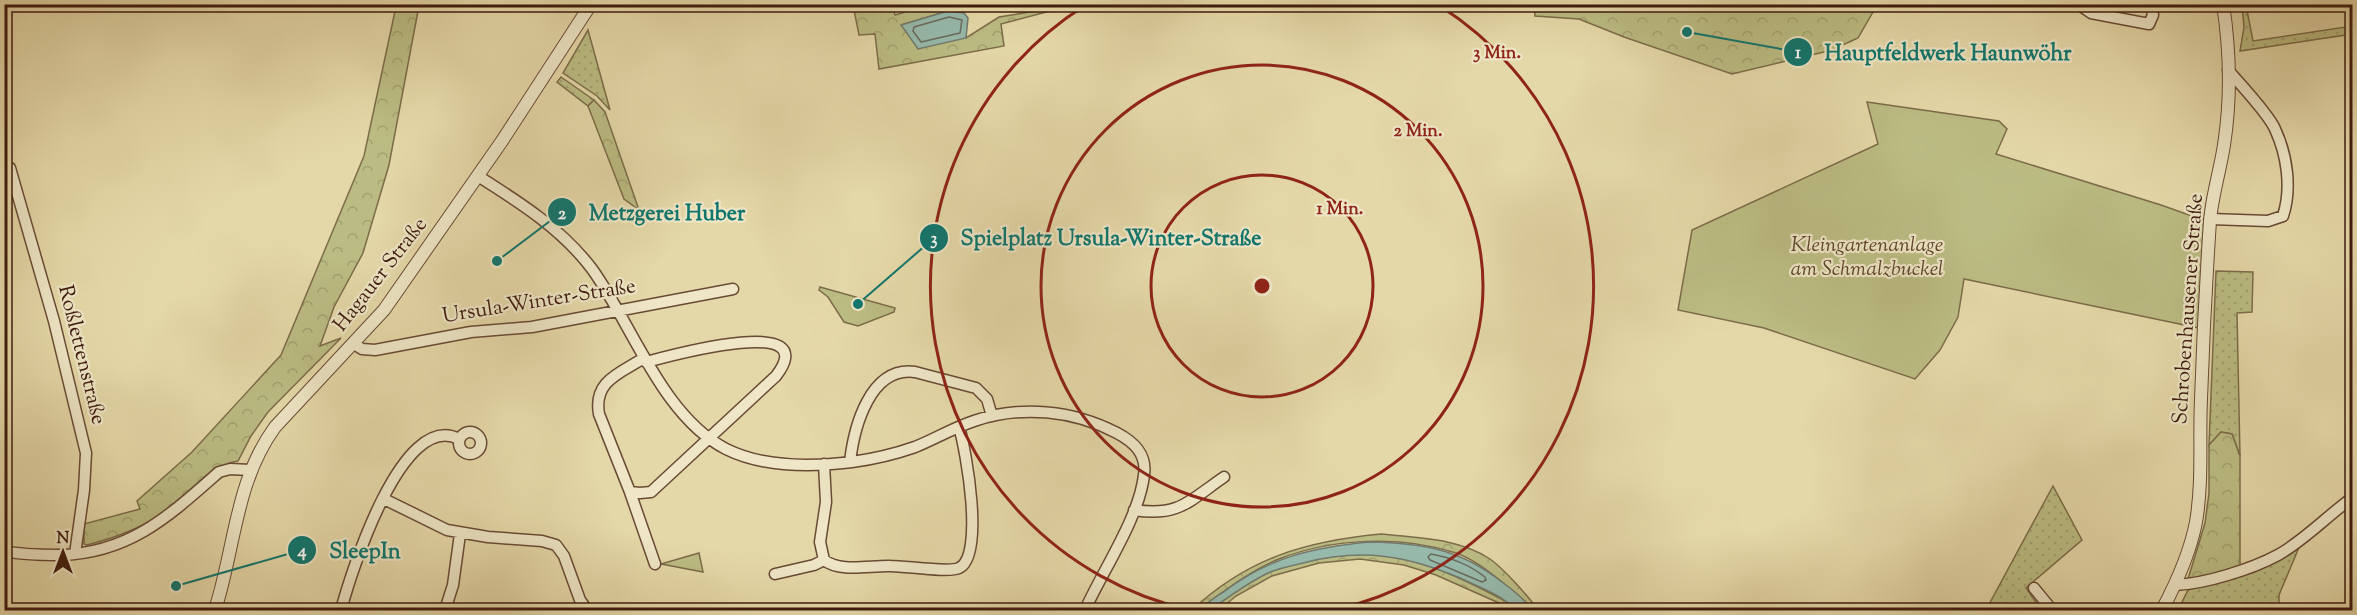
<svg xmlns="http://www.w3.org/2000/svg" width="2357" height="615" font-family="'Sorts Mill Goudy',serif">
  <style>
    .grass { fill: url(#grass-dots); stroke: #7c6c49; stroke-width: 1.5 }
    .forest { fill: url(#forest-crowns); stroke: #7c6c49; stroke-width: 1.5 }
    .green { fill: #bbbc83; stroke: #7c6c49; stroke-width: 1.5 }
    .water { fill: #96b9ab; stroke: #737a6d; stroke-width: 1.5 }
    .lines { fill: none; stroke-linecap: round; stroke-linejoin: round }
    .shore { stroke: #6a6a5d; stroke-width: 1.5 }
    .minor-casing { stroke: #684a35; stroke-width: 13 }
    .tertiary-casing { stroke: #684a35; stroke-width: 14 }
    .minor { stroke: #eee6c6; stroke-width: 10 }
    .tertiary { stroke: #eee6c6; stroke-width: 12 }
    .ring { fill: none; stroke: #8f2418; stroke-width: 3 }
    .labels { text-anchor: middle; dominant-baseline: central; stroke-width: 4.5; stroke-linejoin: round; paint-order: stroke }
    .park-label { font-size: 21px; font-style: italic; fill: #5d432c; stroke: #eee6c6 }
    .street-label { font-size: 21px; fill: #3e1b0f; stroke: #eee6c6 }
    .centre { fill: #8f2418; stroke: #eee6c6; stroke-width: 3 }
    .ring-label { font-size: 18px; text-anchor: middle; font-weight: bold; fill: #8f2418; stroke: #eee6c6; stroke-width: 4.5; stroke-linejoin: round; paint-order: stroke }
    .leader { fill: none; stroke: #0f766e; stroke-width: 2 }
    .callout-dot { fill: #0f766e; stroke: #eee6c6; stroke-width: 2 }
    .mark-label { font-size: 18px; text-anchor: middle; font-weight: bold; fill: #fff }
    .callout-label { font-size: 22px; text-anchor: middle; font-weight: bold; fill: #0f766e; stroke: #eee6c6; stroke-width: 4.5; stroke-linejoin: round; paint-order: stroke }
  </style>
  <defs>
    <pattern id="grass-dots" width="8" height="8" patternUnits="userSpaceOnUse" patternTransform="scale(1.5)"><rect width="8" height="8" fill="#bbbc83"/><path d="M2 2h.1M6 6h.1" fill="none" stroke="#a2a170" stroke-width="1.8" stroke-linecap="round"/></pattern>
    <pattern id="forest-crowns" width="20" height="18" patternUnits="userSpaceOnUse" patternTransform="scale(1.5)"><rect width="20" height="18" fill="#bbbc83"/><path d="M2 6a3 3 0 1 1 6 0M12 15a3 3 0 1 1 6 0" fill="none" stroke="#a2a170"/></pattern>
  </defs>
  <rect width="100%" height="100%" fill="#e5d8a8"/>
  <filter id="stains"><feTurbulence type="fractalNoise" baseFrequency=".00333" numOctaves="4"/><feColorMatrix values="0 0 0 0 .2 0 0 0 0 .09 0 0 0 0 .02 0 0 0 .5 -.17"/></filter>
  <radialGradient id="worn" r=".72"><stop offset=".6" stop-color="#630" stop-opacity="0"/><stop offset="1" stop-color="#630" stop-opacity=".3"/></radialGradient>
  <path class="grass" d="M2242 5H2246L2253 41 2352 26V34L2240 51 2244 27Z
    M588 30 610 110 597 96 563 73Z
    M561 77 594 100 588 106 557 82Z
    M2216 271 2253 272 2252 312 2237 313 2240 456 2232 434 2221 432 2209 445Z
    M2053 486 2082 540 2026 588 2038 605V610H1986Z
    M2300 545 2279 595V610H2178L2188 590Z"/>
  <path class="forest" d="M400 5H415L418 11 389 165 363 253 334 307 320 346 341 338 268 412 251 436 238 461C209 466 193 490 171 507 145 527 118 537 87 545L84 544V524L140 509 137 501 192 452 281 355 364 156 395 11Z
    M853 5H892L895 15 929 5H946L948 11 901 25 966 38 999 17 1073 5 1001 24 1004 46 879 69 875 34 859 35Z
    M1534 5V4L1877 5 1858 38 1832 50 1732 74 1624 37 1579 19 1535 16Z
    M594 100 605 112 639 210 624 199 588 106Z
    M2221 432 2232 434 2240 456V566L2210 576 2188 579 2205 523 2209 493V445Z
    M1381 534C1417 538 1459 538 1490 559 1504 569 1528 596 1538 610H1533C1524 599 1513 591 1502 582 1488 571 1473 559 1456 553 1401 535 1333 538 1279 559 1252 570 1228 588 1205 605L1204 610H1192C1248 558 1306 541 1381 534Z
    M1367 554C1418 556 1464 579 1509 603L1516 610H1509L1499 603 1436 575 1404 565 1360 559 1319 563 1272 576 1236 596 1219 610H1210C1229 597 1248 581 1270 572 1300 560 1335 555 1367 554Z"/>
  <path class="green" d="M1867 102 1999 121 2007 129 1996 154 2161 205 2206 221 2199 328 1964 279 1958 317 1940 350 1915 379 1764 328 1678 310 1692 230 1878 144Z
    M820 287 895 308 894 312 858 326 844 322 828 297 819 290Z
    M699 553 703 572 661 564Z"/>
  <path class="water" d="M948 11 964 13 968 18 966 38 918 49 901 25Z
    M1370 542C1422 543 1460 549 1502 582 1513 590 1524 599 1533 610H1516C1502 595 1479 587 1460 578 1406 555 1361 548 1303 563 1292 566 1279 568 1268 573 1247 583 1229 597 1210 610H1204L1203 608C1208 601 1217 596 1225 591 1270 557 1314 547 1370 542Z"/>
  <g class="lines">
    <path class="shore" d="M949 17 962 20 960 33 921 42 913 31 914 27Z
      M1431 554C1452 558 1468 564 1485 577L1486 580 1482 582 1430 560 1428 557Z"/>
    <defs>
      <path id="minor" d="M2081 6 2091 13 2149 24 2153 15 2151 4
        M10 168 54 321 86 453 84 490 75 554
        M478 176C519 202 562 229 592 269 632 324 662 416 726 449 764 468 811 467 852 462 874 459 895 454 915 447 935 439 953 428 974 421 1021 405 1073 410 1117 433 1134 442 1147 454 1144 475 1139 518 1103 570 1085 610
        M2210 219 2268 221 2283 216C2292 188 2287 155 2275 129 2268 113 2240 84 2228 70
        M354 344 362 349 375 350 471 332 532 327 733 289
        M644 358C620 373 593 381 599 414L630 492 655 564
        M459 443a11 11 0 1 1 22 0a11 11 0 1 1-22 0Z
        M850 462C854 427 870 366 915 372L976 388 987 399 992 416
        M824 464 826 502 820 542 824 560C840 573 871 565 891 566 906 566 949 573 959 568 985 556 966 450 959 427
        M630 492 640 493 651 492 776 376C825 312 665 357 646 362
        M384 499 447 530 488 537 542 541 556 545 564 556 580 600 587 610
        M1134 510C1179 517 1189 501 1224 477
        M4 551C22 555 42 555 60 555 130 553 169 516 219 472L230 469 250 470
        M775 574 814 565 824 560
        M2175 585C2205 584 2252 569 2278 555 2305 540 2327 516 2352 498
        M2034 588 2052 610
        M341 610C351 573 402 409 459 439
        M445 610 453 585 460 534"/>
      <path id="tertiary" d="M215 610C235 548 235 482 275 427L384 310 502 141 591 4
        M2162 610C2177 582 2190 553 2196 522 2203 481 2199 439 2201 399 2203 340 2206 280 2210 221 2212 196 2220 171 2224 145 2231 100 2230 50 2223 4"/>
    </defs>
    <use href="#minor" class="minor-casing"/>
    <use href="#tertiary" class="tertiary-casing"/>
    <use href="#minor" class="minor"/>
    <use href="#tertiary" class="tertiary"/>
  </g>
  <g class="ring">
    <circle cx="1262" cy="286" r="111"/>
    <circle cx="1262" cy="286" r="221"/>
    <path d="M1190 610A332 332 0 0 1 1084 6M1440 6A332 332 0 0 1 1334 610"/>
  </g>
  <g class="labels">
    <g class="park-label">
      <text x="1867" y="246">Kleingartenanlage<tspan x="1867" dy="24">am Schmalzbuckel</tspan></text>
    </g>
    <g class="street-label">
      <text transform="translate(381 275) rotate(-52)">Hagauer Straße</text>
      <text transform="translate(539 302) rotate(-9)">Ursula-Winter-Straße</text>
      <text transform="translate(2189 309) rotate(-86)">Schrobenhausener Straße</text>
      <text transform="translate(81 355) rotate(76)">Roßlettenstraße</text>
    </g>
  </g>
  <circle cx="1262" cy="286" r="9" class="centre"/>
  <g class="ring-label">
    <text x="1497" y="58">3 Min.</text>
    <text x="1418" y="136">2 Min.</text>
    <text x="1340" y="214">1 Min.</text>
  </g>
  <path class="leader" d="M1687 32L1798 52M497 261L562 212M858 304L934 238M176 586L302 550"/>
  <g class="callout-dot">
    <circle cx="1687" cy="32" r="6"/>
    <circle cx="497" cy="261" r="6"/>
    <circle cx="858" cy="304" r="6"/>
    <circle cx="176" cy="586" r="6"/>
    <circle cx="1798" cy="52" r="15"/>
    <circle cx="562" cy="212" r="15"/>
    <circle cx="934" cy="238" r="15"/>
    <circle cx="302" cy="550" r="15"/>
  </g>
  <g class="mark-label">
    <text x="1798" y="58">1</text>
    <text x="562" y="219">2</text>
    <text x="934" y="244">3</text>
    <text x="302" y="556">4</text>
  </g>
  <g class="callout-label">
    <text x="1948" y="60">Hauptfeldwerk Haunwöhr</text>
    <text x="667" y="220">Metzgerei Huber</text>
    <text x="1111" y="245">Spielplatz Ursula-Winter-Straße</text>
    <text x="365" y="558">SleepIn</text>
  </g>
  <rect width="2357" height="615" fill="none" stroke="#e5d8a8" stroke-width="24"/>
  <rect x="6" y="6" width="2345" height="603" fill="none" stroke="#3e1b0f" stroke-width="3"/>
  <rect x="12" y="12" width="2333" height="591" fill="none" stroke="#3e1b0f" stroke-width="1.5"/>
  <g transform="translate(63 552)" stroke="#eee6c6" stroke-width="4.5" paint-order="stroke">
  <path d="M0-4.5L10 22L0 15L-10 22Z" fill="#3e1b0f"/>
  <text y="-9" font-size="16" font-weight="bold" text-anchor="middle" fill="#3e1b0f">N</text>
  </g>
  <rect width="100%" height="100%" filter="url(#stains)"/>
  <rect width="100%" height="100%" fill="url(#worn)"/>
</svg>
